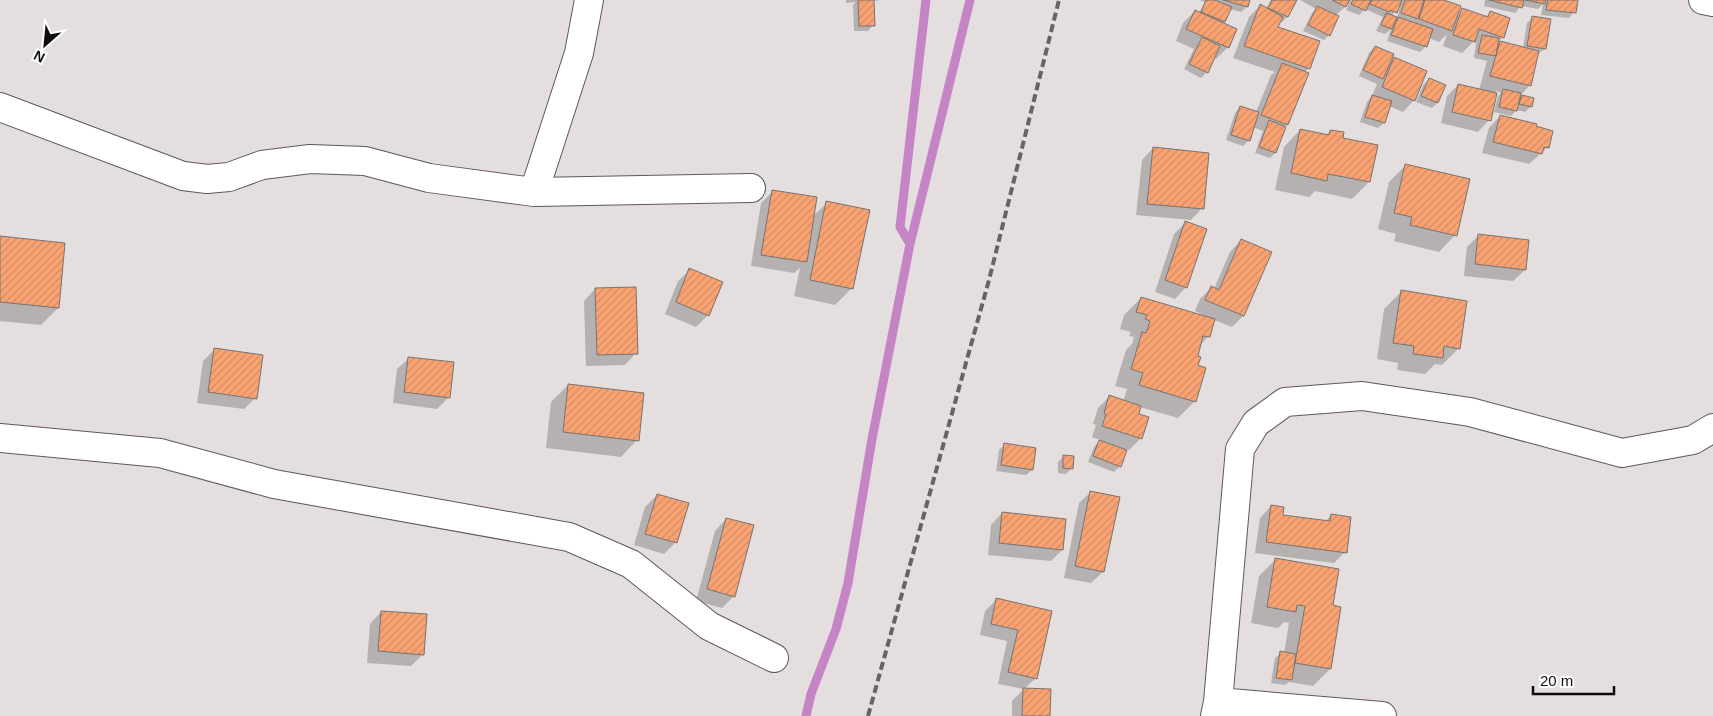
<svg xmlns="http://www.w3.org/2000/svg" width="1713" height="716" font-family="Helvetica,sans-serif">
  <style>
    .shadow { fill: #0003; fill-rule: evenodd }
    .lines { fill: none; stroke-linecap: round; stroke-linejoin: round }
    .stream { stroke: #c683c6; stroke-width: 9 }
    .building { fill: url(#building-hatch); stroke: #777371 }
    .minor-casing { stroke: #5e5959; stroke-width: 30 }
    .minor { stroke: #fff; stroke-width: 28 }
    .rail { stroke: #666362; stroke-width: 4; stroke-dasharray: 8 4; stroke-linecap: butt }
  </style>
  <defs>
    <pattern id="building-hatch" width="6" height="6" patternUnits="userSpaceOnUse" patternTransform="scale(1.25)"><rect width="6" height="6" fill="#f9a372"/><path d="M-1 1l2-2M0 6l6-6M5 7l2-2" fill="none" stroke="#d48b62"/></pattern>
  </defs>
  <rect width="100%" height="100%" fill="#e4dede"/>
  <path class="shadow" d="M846 0H881L873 1V25L868 31H854L853 5 856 2 846 3Z
    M1199 0H1249L1247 7 1241 12 1230 9 1222 24 1228 47 1216 59 1214 58 1207 72 1201 78 1184 69 1194 49 1176 41 1183 23 1195 11 1199 13 1205 2Z
    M1271 0H1296L1287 17 1282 22 1280 21 1277 28 1309 68 1304 73 1307 74 1275 153 1270 158 1255 153 1263 131 1253 127 1249 140 1243 146 1226 140 1235 113 1240 107 1256 112 1271 75 1275 72 1233 58 1249 17 1260 6 1266 9Z
    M1300 0H1348L1345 7 1335 16 1329 35 1324 40 1303 31 1312 13 1316 9Z
    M1351 0H1440L1456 17 1463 10 1485 17 1490 13 1503 37 1498 42 1523 48 1527 23 1533 17 1550 20 1545 49 1537 54 1530 85 1520 96 1532 99 1530 107 1525 112 1517 110 1511 116 1494 112 1498 96 1501 93 1496 91 1489 120 1478 132 1441 123 1447 96 1458 85 1479 90 1487 61 1474 58 1476 43 1473 42 1462 53 1443 46 1447 34 1439 42 1429 38 1426 46 1420 52 1387 41 1391 29 1385 34 1376 31 1383 17 1365 9 1359 15 1346 10ZM1398 6 1400 7 1397 18 1392 16Z
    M1485 0H1576L1574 12 1569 18 1541 15 1543 4 1538 9 1521 6 1515 13 1484 6Z
    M1375 47 1387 66 1394 58 1414 100 1403 112 1389 106 1384 123 1378 128 1360 122 1367 102 1372 96 1377 84 1359 76 1369 53Z
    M1429 80 1437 103 1432 108 1416 102 1423 85Z
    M1500 116 1548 147 1529 164 1482 153 1489 128Z
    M1300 130 1326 135 1331 131 1342 139 1376 146 1369 182 1352 199 1315 191 1309 197 1275 190 1284 147Z
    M1153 148 1202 208 1191 220 1136 215 1142 160Z
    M1406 165 1455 235 1439 252 1394 241 1396 234 1378 229 1389 182Z
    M773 191 813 216 827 203 852 288 835 305 794 296 800 268 794 273 751 266 761 203Z
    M1186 222V287L1175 299 1155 292 1174 234Z
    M1479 235 1528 241 1525 270 1513 281 1464 276 1467 247Z
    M0 237 64 244 58 308 41 325 0 321Z
    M1241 240 1270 252 1243 316 1232 327 1214 320 1208 337 1199 346 1196 366 1195 401 1178 418 1140 407 1137 415 1141 438 1129 450 1126 449 1120 466 1114 472 1088 462 1094 447 1100 440 1092 437 1096 425 1093 424 1098 408 1109 397 1123 402 1127 389 1115 386 1126 350 1132 344 1134 337 1129 336 1131 332 1120 329 1124 315 1141 298 1204 317 1205 316 1195 311 1200 299 1211 288 1214 289 1230 252Z
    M690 270 708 315 696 327 665 314 678 281Z
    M595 289 636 353 625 365 586 366 584 301Z
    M1401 292 1459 348 1442 365 1435 364 1425 374 1397 370 1398 363 1377 359 1384 309Z
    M215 349 255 398 244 409 197 403 203 361Z
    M409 358 449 397 437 409 393 403 397 369Z
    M568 385 637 440 621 457 546 448 551 402Z
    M1005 444 1032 470 1026 475 996 471 999 450Z
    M1064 456 1072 468 1066 474 1058 473V462Z
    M1091 492 1103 572 1091 583 1064 578 1079 503Z
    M657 495 676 542 664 554 634 545 645 507Z
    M1271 506 1282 516 1325 522 1331 515 1345 552 1334 563 1255 553 1260 518Z
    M1002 513 1062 550 1051 561 988 555 991 525Z
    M726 519 734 596 722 608 696 601 715 531Z
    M1276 559 1332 606 1340 608 1330 669 1313 686 1289 682 1285 685 1271 683 1275 658 1281 653H1284L1289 623 1284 622 1278 628 1251 623 1259 576Z
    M997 599 1050 612 1036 678 1024 689 1049 716H1012V701L1024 689 998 684 1007 641 980 635 985 611Z
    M381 612 423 654 411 666 367 663 370 624Z"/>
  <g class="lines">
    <path class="stream" d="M910 244 900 227 926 0
      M806 716 811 694 836 629 848 583 872 439 910 244 970 0"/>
  </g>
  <path class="building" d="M858 0H874L875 26H859Z
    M1206 0H1215L1232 7 1225 22 1201 12Z
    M1223 0H1250L1248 7Z
    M1272 0H1297L1288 17 1268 8Z
    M1332 0H1350L1346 7Z
    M1353 0H1371L1366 11 1351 4Z
    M1372 0H1402L1397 13 1390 10 1389 12 1370 4Z
    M1405 0H1424L1418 19 1401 13Z
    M1425 0H1444L1461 6 1452 31 1419 19Z
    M1489 0H1524L1522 8Z
    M1525 0H1546L1545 4Z
    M1548 0H1578L1576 13 1546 10Z
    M1260 4 1283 17 1278 27 1320 41 1310 69 1244 46Z
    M1317 6 1339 16 1330 36 1308 25Z
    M1462 8 1488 17 1490 11 1510 18 1504 38 1479 29 1475 42 1453 35Z
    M1195 10 1237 29 1229 48 1186 29Z
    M1386 13 1397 17 1392 29 1381 25Z
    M1532 16 1551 19 1546 49 1527 46Z
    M1398 17 1433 29 1427 47 1391 35Z
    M1482 35 1499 38 1496 56 1478 53Z
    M1202 37 1220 46 1208 73 1189 64Z
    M1500 41 1539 51 1531 86 1490 76Z
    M1375 46 1394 54 1383 79 1363 70Z
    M1394 57 1427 71 1415 101 1382 87Z
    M1282 63 1309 73 1288 125 1261 115Z
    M1429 78 1446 85 1438 103 1421 96Z
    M1458 84 1497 93 1491 121 1452 112Z
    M1503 89 1521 93 1517 111 1499 107Z
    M1372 95 1392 101 1385 123 1365 117Z
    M1522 95 1534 98 1532 107 1519 104Z
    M1240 106 1259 112 1250 141 1231 135Z
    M1500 115 1537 124 1536 126 1553 131 1549 148 1544 147 1542 154 1493 142Z
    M1269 120 1286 127 1276 153 1259 147Z
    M1300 129 1329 135 1330 130 1344 132 1343 138 1378 145 1370 182 1328 174 1327 181 1291 173Z
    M1153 147 1209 153 1204 209 1147 204Z
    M1405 164 1470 179 1457 236 1410 225 1412 217 1394 213Z
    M772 190 817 197 807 262 761 255Z
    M826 201 870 210 853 289 810 280Z
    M1185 221 1207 229 1187 288 1165 280Z
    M1478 234 1529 240 1526 270 1475 264Z
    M0 236 65 243 59 308 0 302Z
    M1241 239 1272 252 1244 316 1205 300 1211 286 1219 290Z
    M689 268 723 282 709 316 676 302Z
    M636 287 638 354 597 355 595 288Z
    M1401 290 1467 301 1460 349 1444 346 1443 358 1413 354 1414 346 1393 343Z
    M1141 297 1215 319 1210 337 1203 336 1198 356 1201 357 1198 365 1206 368 1196 402 1139 385 1143 373 1131 369 1142 332 1146 333 1150 321 1145 319 1147 315 1136 312Z
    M214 348 263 355 257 399 208 392Z
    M408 357 454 362 450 398 404 392Z
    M568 384 644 393 639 441 563 432Z
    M1109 395 1141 406 1139 414 1149 417 1142 439 1102 426 1106 414 1104 413Z
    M1099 440 1127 450 1121 467 1093 456Z
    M1004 443 1036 448 1033 470 1001 465Z
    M1063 455 1074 456 1073 469 1063 468Z
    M1090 491 1120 497 1104 572 1075 566Z
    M657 494 689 503 677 543 645 534Z
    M1271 505 1284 507 1283 515 1330 521 1331 514 1351 517 1347 553 1266 542Z
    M1002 512 1066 519 1063 550 999 543Z
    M726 518 754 525 735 597 707 589Z
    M1275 558 1339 569 1333 605 1341 607 1331 669 1295 663 1305 606 1297 605 1296 612 1267 607Z
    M996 598 1052 611 1037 679 1008 672 1018 630 991 624Z
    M381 611 427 614 424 655 378 651Z
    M1280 651 1296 654 1292 680 1276 678Z
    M1023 688 1051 689 1050 716H1022Z"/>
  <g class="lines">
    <defs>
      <path id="minor" d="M1703 0 1713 2
        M0 107 183 176 207 179 229 177 262 165 310 159 365 161 429 178 534 192 751 188
        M534 192 579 53 589 0
        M0 438 160 453 274 484 569 537 631 564 709 626 774 658
        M1218 702 1382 716
        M1215 716 1218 702 1240 449 1256 423 1285 402 1362 396 1470 412 1622 453 1693 440 1713 428"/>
    </defs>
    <use href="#minor" class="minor-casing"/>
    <use href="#minor" class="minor"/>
    <path class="rail" d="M868 716 989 280 1059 0"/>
  </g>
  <g transform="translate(45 45) rotate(207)" stroke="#ffffff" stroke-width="4" paint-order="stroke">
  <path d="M0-4L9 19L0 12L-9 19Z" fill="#0e0d0c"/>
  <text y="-8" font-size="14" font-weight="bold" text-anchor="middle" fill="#0e0d0c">N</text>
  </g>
  <path d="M1533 686v8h81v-8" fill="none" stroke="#0e0d0c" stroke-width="2.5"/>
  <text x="1540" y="686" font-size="15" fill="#0e0d0c" stroke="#ffffff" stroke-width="4" paint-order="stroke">20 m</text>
</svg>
